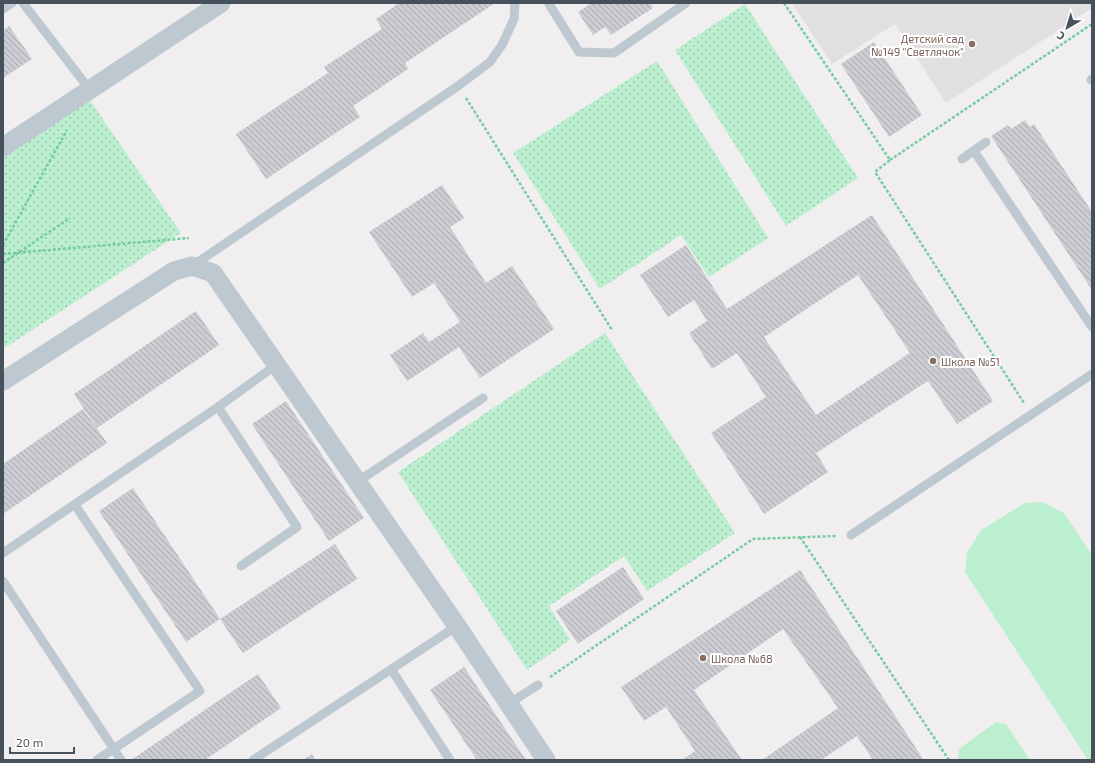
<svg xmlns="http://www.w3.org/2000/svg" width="1095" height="763" font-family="'Exo 2',sans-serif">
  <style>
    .education { fill: #e1dfe0 }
    .grass { fill: #bcefcf }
    .park { fill: url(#park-dots) }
    .building { fill: url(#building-back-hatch); fill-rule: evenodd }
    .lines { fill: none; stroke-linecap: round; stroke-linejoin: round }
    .path { stroke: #74cca0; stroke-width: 2.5; stroke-dasharray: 3 2; stroke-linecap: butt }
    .service { stroke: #bec8d0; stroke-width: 9 }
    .minor { stroke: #bec8d0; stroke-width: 19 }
    .education-dot { fill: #8d6e63; stroke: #fff; stroke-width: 1.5 }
    .labels { text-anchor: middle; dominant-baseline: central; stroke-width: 4; stroke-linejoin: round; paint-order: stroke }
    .education-label { font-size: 11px; fill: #785e54; stroke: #fff; text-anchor: start }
  </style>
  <defs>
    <pattern id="park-dots" width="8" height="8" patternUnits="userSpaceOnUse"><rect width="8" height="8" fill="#bcefcf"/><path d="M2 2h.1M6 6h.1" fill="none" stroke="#9bc4ab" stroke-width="1.8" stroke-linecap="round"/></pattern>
    <pattern id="building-back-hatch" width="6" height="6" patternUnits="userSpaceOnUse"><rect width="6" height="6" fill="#cbcdd3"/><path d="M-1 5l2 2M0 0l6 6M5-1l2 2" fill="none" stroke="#a7a9ae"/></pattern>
  </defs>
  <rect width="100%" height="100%" fill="#f0eeee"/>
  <path class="education" d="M792 3H1092V8L946 103 895 24 832 64Z"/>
  <path class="grass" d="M1043 502 1064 513 1092 555V760H1088L965 572 967 553 981 530 1025 503Z
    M996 722 1006 724 1030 760H959L958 758 959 749Z"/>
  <path class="park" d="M745 4 858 178 786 226 675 50Z
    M657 61 768 238 709 277 681 235 600 289 513 153Z
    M87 96 181 233 3 349V153Z
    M605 333 735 533 647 591 624 556 549 606 570 640 527 670 398 472Z"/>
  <path class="building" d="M399 3H495L405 63 408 69 353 106 360 117 266 179 236 134 328 73 324 67 382 29 376 19Z
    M589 3H650L653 8 611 35 605 27 593 35 578 12 590 4Z
    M9 26 32 59 3 78V31Z
    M874 42 922 115 889 137 841 64Z
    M1025 120 1030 127 1034 124 1092 212V290L991 136 1008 125 1011 129Z
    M442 185 464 218 450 227 486 283 512 266 554 329 480 378 459 347 407 381 390 355 423 333 429 342 460 322 434 283 412 297 369 232Z
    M872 215 993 401 957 424 928 381 816 453 828 472 764 514 711 433 766 397 737 353 712 369 689 333 707 321 694 300 668 317 640 275 686 245 727 309ZM858 275 910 353 816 415 764 337Z
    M196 311 219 345 97 428 74 394Z
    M286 401 364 518 329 541 252 424Z
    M83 409 107 443 3 514V464Z
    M133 488 220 619 186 642 99 511Z
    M335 544 357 579 243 653 220 619Z
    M623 567 644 599 578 644 556 611Z
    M800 570 923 759 921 760H873L857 736 821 760H762L838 708 783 629 694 690 742 760H682L695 751 666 707 644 721 621 687Z
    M464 667 526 760H477L430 690Z
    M258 674 281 708 205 760H131Z
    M312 754 315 760H303Z"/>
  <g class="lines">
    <path class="path" d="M784 3 890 160 875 172 1024 403
      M466 98 612 330
      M890 160 1092 24
      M3 245 67 130
      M3 254 189 238
      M3 263 70 218
      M800 537 949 760
      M550 677 753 539 836 536"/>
    <path class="service" d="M23 3 90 90
      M550 3 549 4 579 52 614 53 686 3
      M3 9 12 3
      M1091 80 1092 79
      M974 151 1092 327
      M962 159 986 142
      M192 266 458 86 490 62 502 45 514 19 515 3
      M218 407 297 527 241 566
      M357 482 483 398
      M75 505 200 691 97 760
      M851 535 1092 374
      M3 553 218 407 276 365
      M3 581 121 760
      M391 669 450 760
      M508 704 538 685
      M253 760 457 626"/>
    <path class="minor" d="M3 147 221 3
      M3 381 174 271 192 266 213 273 457 626 546 760"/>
  </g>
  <g class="education-dot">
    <circle cx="972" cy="44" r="4"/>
    <circle cx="933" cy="361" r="4"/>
    <circle cx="703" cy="658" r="4"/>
  </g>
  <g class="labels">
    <g class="education-label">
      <text x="964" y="38" text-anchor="end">Детский сад<tspan x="964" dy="13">№149 "Светлячок"</tspan></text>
      <text x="941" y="361">Школа №51</text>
      <text x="711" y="658">Школа №68</text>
    </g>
  </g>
  <rect width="1095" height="763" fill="none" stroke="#46515b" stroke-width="8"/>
  <g transform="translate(1067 28) rotate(218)" stroke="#ffffff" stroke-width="3" paint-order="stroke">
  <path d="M0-3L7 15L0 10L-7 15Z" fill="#46515b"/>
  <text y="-6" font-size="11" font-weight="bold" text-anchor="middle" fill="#46515b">С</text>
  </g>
  <path d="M10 747v6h64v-6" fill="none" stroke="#46515b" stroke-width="2"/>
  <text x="16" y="747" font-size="12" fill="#46515b" stroke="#ffffff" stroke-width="3" paint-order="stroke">20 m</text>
</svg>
